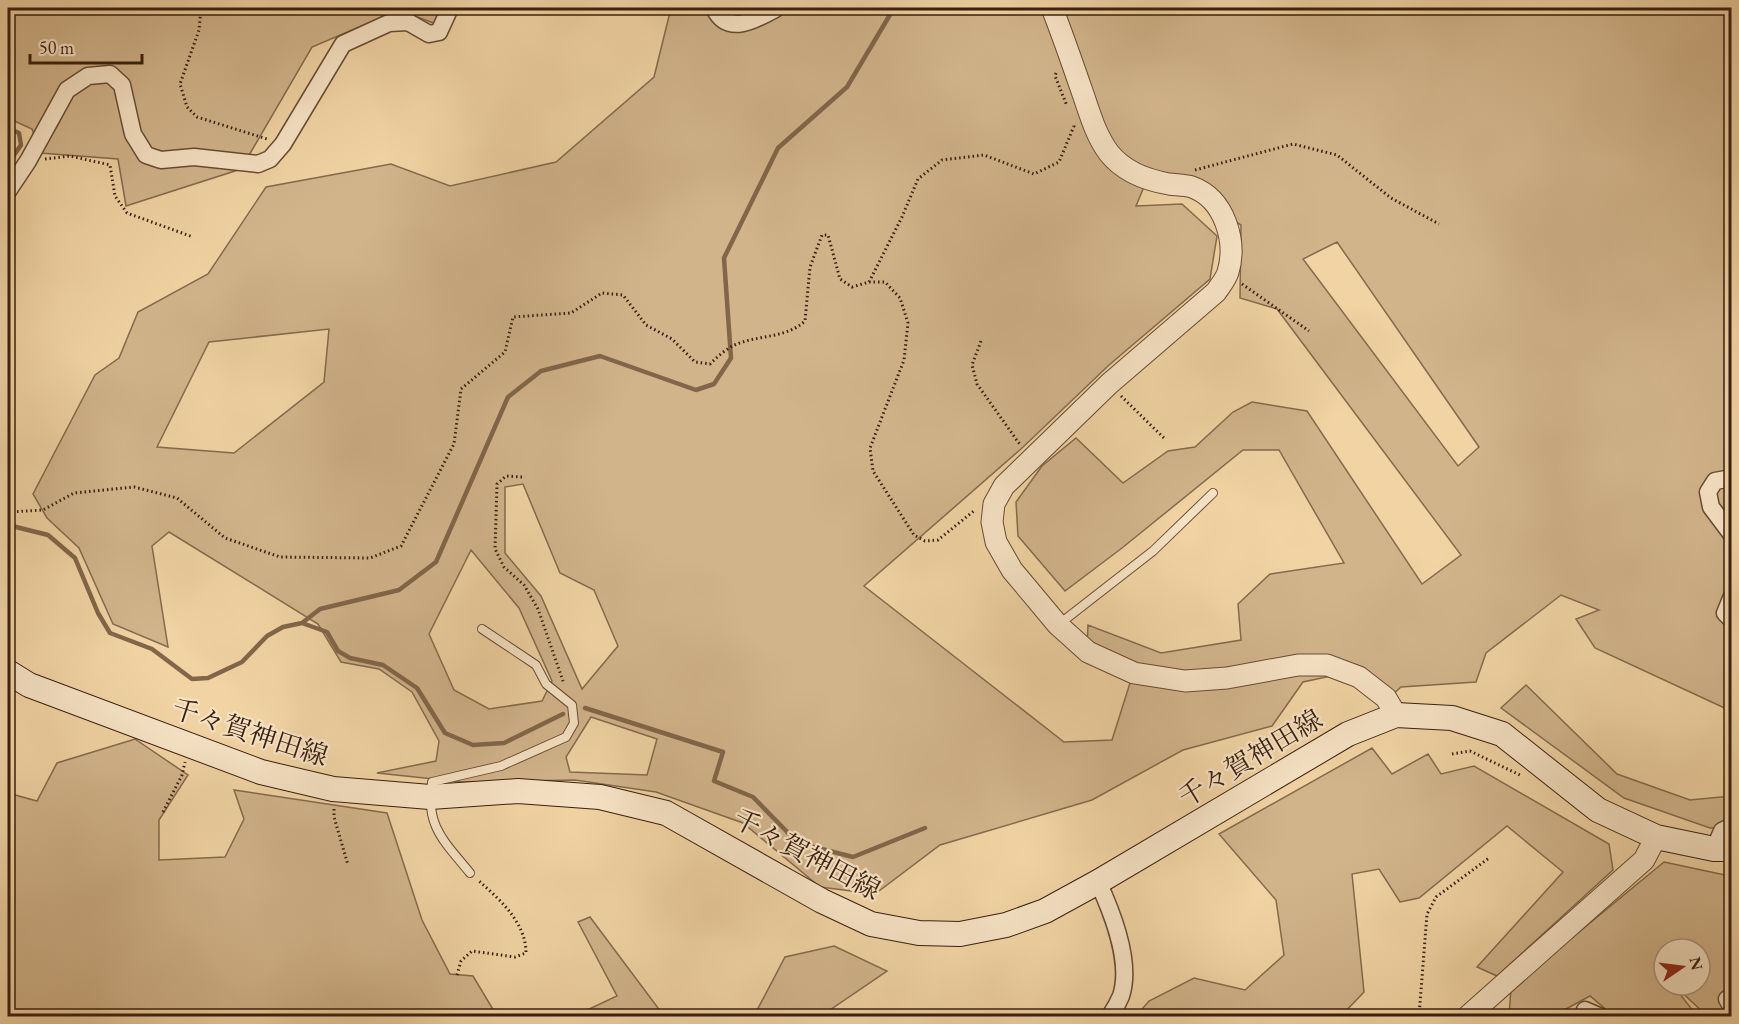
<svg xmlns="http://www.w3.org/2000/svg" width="1739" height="1024" font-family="'EB Garamond','Noto Serif JP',serif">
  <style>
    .green { fill: #d2b48b; stroke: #856a4d; stroke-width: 1.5; fill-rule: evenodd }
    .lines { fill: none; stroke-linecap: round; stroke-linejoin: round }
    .stream { stroke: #81664a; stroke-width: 4.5 }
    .service-casing { stroke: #664c34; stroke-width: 10 }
    .minor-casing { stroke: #664c34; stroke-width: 19 }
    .tertiary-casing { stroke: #664c34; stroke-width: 23 }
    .secondary-casing { stroke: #381f0f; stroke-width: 26 }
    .path { stroke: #381f0f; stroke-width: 3; stroke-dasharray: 1.5 3; stroke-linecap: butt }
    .service { stroke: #f6e2c4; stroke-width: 8 }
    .minor { stroke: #f6e2c4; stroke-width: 16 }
    .tertiary { stroke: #f6e2c4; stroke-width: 21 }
    .secondary { stroke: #f6e2c4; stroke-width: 24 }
    .labels { text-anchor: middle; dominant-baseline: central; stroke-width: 4.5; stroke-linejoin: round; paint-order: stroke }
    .street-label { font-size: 27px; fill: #381f0f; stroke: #f6e2c4 }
  </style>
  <rect width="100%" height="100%" fill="#f1d3a4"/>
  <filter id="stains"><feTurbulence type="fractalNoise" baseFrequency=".00333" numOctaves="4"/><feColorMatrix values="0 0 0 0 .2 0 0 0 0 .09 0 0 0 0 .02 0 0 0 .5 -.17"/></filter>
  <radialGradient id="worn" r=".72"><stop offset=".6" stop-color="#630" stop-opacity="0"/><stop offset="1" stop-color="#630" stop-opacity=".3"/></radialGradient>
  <path class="green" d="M8 8H444L436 24 399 10 312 47 241 169 126 206 118 159 40 153 32 129 8 118Z
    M671 8H1731V711L1595 648 1576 619 1599 610 1561 595 1486 653 1476 682 1401 687 1390 697 1345 673 1303 682 1272 726 1183 750 1092 800 940 845 875 894 820 887 743 823 656 792 575 780 462 782 377 773 436 761 439 741 412 692 379 669 341 662 318 624 169 532 152 546 168 647 113 624 79 548 47 518 33 494 95 375 119 358 138 312 208 274 266 187 391 164 450 186 556 162 654 77ZM1151 170 1241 225 1240 298 1277 309 1461 555 1422 584 1307 411 1252 402 1233 412 1195 447 1168 451 1123 483 1076 438 1042 466 1016 502 1018 536 1065 591 1122 548 1243 450H1279L1344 563 1270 574 1238 604 1241 640 1161 653 1088 625 1087 648 1130 683 1112 740 1064 742 864 586 1021 449 1109 365 1210 279 1217 236 1182 204 1136 206ZM1337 242 1479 447 1458 466 1303 259ZM329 329 324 382 234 453 157 447 209 342ZM523 484 560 573 594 590 618 646 582 689 541 596 505 553V487ZM471 550 519 608 552 681 542 701 489 709 454 690 429 634ZM591 717 657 739 647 775 570 772 566 757Z
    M1526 685 1617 774 1690 800 1731 796V828H1710L1624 798 1501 708Z
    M135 739 188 775 159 820V860L225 857 244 819 234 790 387 813 422 920 450 974 473 976 497 1016H8V793L37 801 57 763Z
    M1372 748 1392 774 1428 754 1441 774 1474 766 1609 844 1613 870 1497 976 1477 967 1563 872 1507 826 1419 898 1400 902 1379 869 1352 874 1364 992 1341 1016H1136L1149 1001 1194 978 1245 990 1284 955 1276 900 1219 834Z
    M1664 862 1725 875 1731 874V1016H1707L1674 985H1700V949H1664V985H1673L1697 1016H1614L1590 996 1553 1016H1509L1511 988Z
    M590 917 664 1016H592L587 1010 617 996 578 922Z
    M834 946 887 971 821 1016H754L785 957Z"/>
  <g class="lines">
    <path class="stream" d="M8 128 19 133 21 145 8 164
      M8 525 48 535 75 558 98 613 110 633 152 649 192 679 208 678 242 662 267 636 283 627 302 623 327 632 338 651 350 658 383 665 417 688 445 733 473 745 504 743 563 714
      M302 623 320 609 399 590 436 562 508 397 541 371 600 356 696 390 714 384 731 358 724 258 778 148 847 87 894 8
      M585 708 723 752 714 781 753 797 798 843 853 857 925 828"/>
    <defs>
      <path id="service" d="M1058 625 1153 551 1213 493
        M470 873C444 841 425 826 432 782L501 766 566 737 574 723 572 705 546 684 536 665 482 629"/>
      <path id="minor" d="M714 8C728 37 757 19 777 8
        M8 191 28 161 67 90 88 76 110 74 122 85 133 134 146 155 161 160 194 157 258 164 270 159 283 144 343 44 389 23 408 22 429 34 439 32 450 8
        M1732 478 1715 481 1708 492 1711 507 1732 535
        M1732 596 1725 613 1732 620
        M1714 849 1722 831 1732 826
        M1098 882C1112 912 1132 963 1121 996 1118 1003 1114 1010 1110 1016
        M1727 999 1732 1008
        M1585 1010 1599 1016"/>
      <path id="tertiary" d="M1052 8C1063 36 1073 65 1083 94 1090 114 1096 136 1109 153 1124 172 1146 180 1169 184 1176 185 1185 185 1192 187 1225 199 1237 242 1228 272 1226 279 1220 286 1216 292L1109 384 1004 486 994 504 992 522 996 542 1012 570 1058 625 1088 652 1134 673 1185 681 1227 678 1298 665H1327L1359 677 1386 698 1396 715
        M1468 1016 1644 860 1656 837"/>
      <path id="secondary" d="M8 672 29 685 261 772 333 789 430 797 518 791 600 797 666 813 822 901 871 924 919 933 960 934 1006 925 1045 911 1098 882 1348 734 1396 715 1452 718 1502 734 1598 810 1656 837 1714 849H1732"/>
    </defs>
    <use href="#service" class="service-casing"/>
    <use href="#minor" class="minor-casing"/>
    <use href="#tertiary" class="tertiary-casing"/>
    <use href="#secondary" class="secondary-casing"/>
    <path class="path" d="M201 8 199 30 180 84 187 107 197 117 267 139
      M1056 73 1055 76 1067 106
      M45 159 70 156 110 165 115 196 127 213 193 237
      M1195 170 1293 144 1337 155 1391 198 1439 224
      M869 282 902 217 918 179 942 160 984 155 1034 174 1059 162 1074 126 1073 123
      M1242 284 1309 331
      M981 341 972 365 977 384 1021 446
      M1121 396 1165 439
      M522 477 506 476 497 484 495 549 504 567 524 585 538 609 564 684
      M8 512 43 510 74 493 134 487 177 498 225 538 280 557 370 558 401 546 454 444 461 389 505 352 513 317 571 313 602 293 623 295 646 325 672 339 695 362 710 364C718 356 727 348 737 344 759 335 787 338 805 321L810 267 822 235H828L840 279 852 287 869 282H885L900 298 908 323 904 360 870 448 873 471 914 535 925 541 938 540 975 510
      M1452 754 1470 751 1522 776
      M334 809V817L348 865
      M163 812 182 775 185 762
      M457 975 461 961 472 951 515 957 526 953C526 922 499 899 478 880
      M1419 1016 1427 914 1436 897 1489 858"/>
    <use href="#service" class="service"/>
    <use href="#minor" class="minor"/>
    <use href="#tertiary" class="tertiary"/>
    <use href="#secondary" class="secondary"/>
  </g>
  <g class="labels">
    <g class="street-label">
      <text transform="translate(250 732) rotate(18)">千々賀神田線</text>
      <text transform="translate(1250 758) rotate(-31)">千々賀神田線</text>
      <text transform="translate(807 854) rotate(28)">千々賀神田線</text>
    </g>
  </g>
  <rect width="1739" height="1024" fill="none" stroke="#f1d3a4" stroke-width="30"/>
  <rect x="9" y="9" width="1721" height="1006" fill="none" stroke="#381f0f" stroke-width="3"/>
  <rect x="15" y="15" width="1709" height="994" fill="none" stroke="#381f0f" stroke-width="1.5"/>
  <g transform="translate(1682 967) rotate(76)"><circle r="28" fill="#f6e2c4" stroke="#aa947c" stroke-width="1.5"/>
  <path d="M0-4.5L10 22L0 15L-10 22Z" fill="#8f2418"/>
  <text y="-9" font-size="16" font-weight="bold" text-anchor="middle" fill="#381f0f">N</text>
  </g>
  <path d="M30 54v9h112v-9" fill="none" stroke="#381f0f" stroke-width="3"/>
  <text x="39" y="54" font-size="18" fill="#381f0f" stroke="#f6e2c4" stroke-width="4.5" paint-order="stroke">50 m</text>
  <rect width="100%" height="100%" filter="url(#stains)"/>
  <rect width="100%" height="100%" fill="url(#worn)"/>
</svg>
